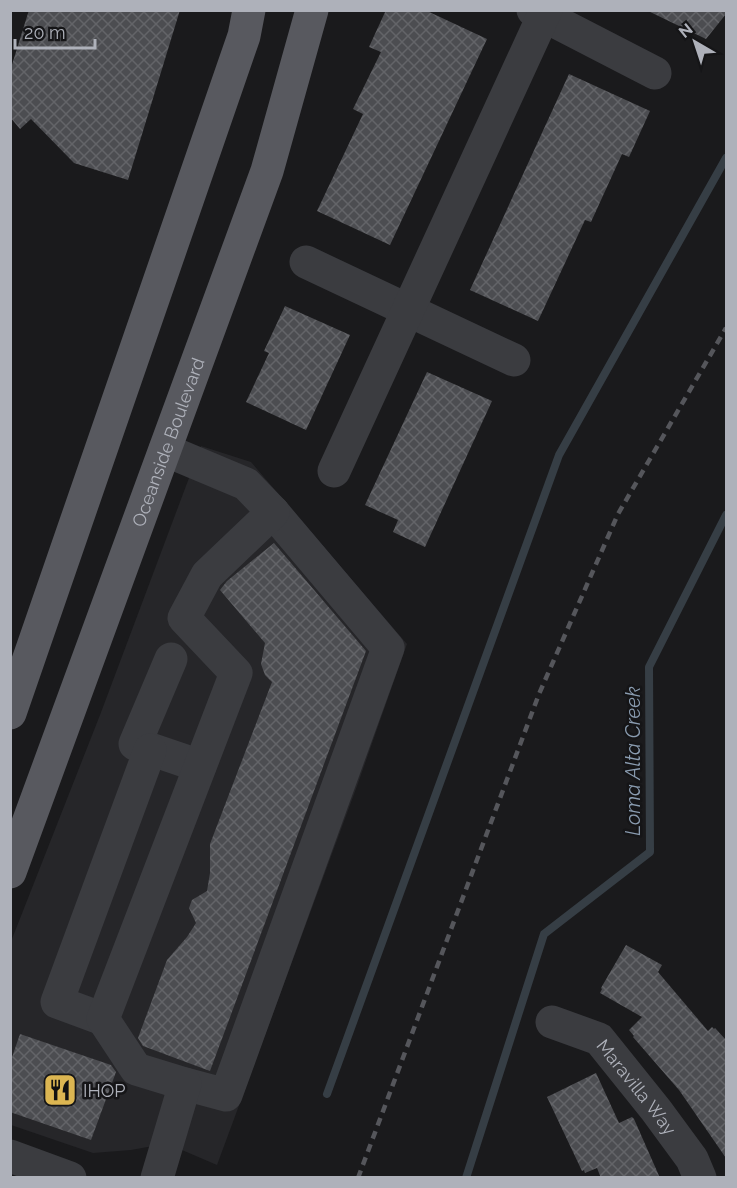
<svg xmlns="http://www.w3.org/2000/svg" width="737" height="1188" font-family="Raleway,sans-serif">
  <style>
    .built { fill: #262629 }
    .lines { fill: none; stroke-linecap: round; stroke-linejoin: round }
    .stream { stroke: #363e45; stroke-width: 8 }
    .building { fill: url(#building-cross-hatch) }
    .minor { stroke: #3b3c40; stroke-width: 33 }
    .major { stroke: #58595f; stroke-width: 33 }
    .rail { stroke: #55565b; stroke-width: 4.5; stroke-dasharray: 8 6; stroke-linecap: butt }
    .labels { text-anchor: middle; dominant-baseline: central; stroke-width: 5; stroke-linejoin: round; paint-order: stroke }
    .street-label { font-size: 18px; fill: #aeb1ba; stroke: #151517 }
    .poi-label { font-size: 18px; fill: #aeb1ba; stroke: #151517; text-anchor: start }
    .water-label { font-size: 20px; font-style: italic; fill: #8a9cb0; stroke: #151517 }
  </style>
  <defs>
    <pattern id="building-cross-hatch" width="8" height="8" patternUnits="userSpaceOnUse" patternTransform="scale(1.5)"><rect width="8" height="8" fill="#4c4d51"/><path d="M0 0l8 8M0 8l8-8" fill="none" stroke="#636468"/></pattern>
  </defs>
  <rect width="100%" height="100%" fill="#1a1a1c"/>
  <path class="built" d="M201 446 251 462 407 644 357 786 217 1165 182 1150 153 1146 131 1150 93 1153 11 1125 10 944 100 715Z"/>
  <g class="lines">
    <path class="stream" d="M327 1094 559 455 726 158
      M466 1178 544 934 650 852 649 667 726 515"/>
  </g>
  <path class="building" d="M29 10H180L128 180 74 163 31 119 20 129 10 117V71Z
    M386 10H425L487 39 390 245 317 211 363 114 353 109 381 52 369 47Z
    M646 10H726V14L706 39Z
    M569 74 650 111 629 157 622 154 591 222 585 220 538 321 470 290Z
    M285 306 350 335 306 430 246 402 269 353 264 351Z
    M427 372 492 401 425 547 393 532 398 520 365 505Z
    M274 543 366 651 210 1071 143 1046 138 1038 167 960 187 937 196 923 189 908 192 900 207 891 210 873V844L272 682 265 675 261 664 265 643 220 590 227 581Z
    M626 945 662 965 658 972 708 1031 712 1027 714 1029 715 1028 726 1040V1158L679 1090 633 1037 634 1036 629 1030 642 1017 600 993 602 989 601 988Z
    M20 1034 111 1065 116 1072 91 1140 10 1112V1063Z
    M596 1073 619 1123 632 1117 634 1119 660 1178H601L597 1168 585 1173 584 1170 582 1171 547 1097Z"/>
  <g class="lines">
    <g class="minor">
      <path d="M533 10 655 73"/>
      <path d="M306 262 514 360"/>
      <path d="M334 471 546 10"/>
      <path d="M171 659 135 744 200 766"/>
      <path d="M103 1019 57 1002 150 750"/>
      <path id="s1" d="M552 1022 599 1039 656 1110 692 1159 700 1178"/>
      <path d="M185 1084 226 1095 388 648 273 512"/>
      <path d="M10 1156 70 1178"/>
      <path d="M157 1178 185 1084 136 1069 103 1019 236 673 184 618 207 575 273 512 246 484 165 450"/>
    </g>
    <g class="major">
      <path d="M10 713 244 36 249 10"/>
      <path id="s2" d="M10 872 267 171 312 10"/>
    </g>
    <path class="rail" d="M358 1178 539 694 618 514 726 328"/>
  </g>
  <defs>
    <symbol id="restaurant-square" viewBox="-11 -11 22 22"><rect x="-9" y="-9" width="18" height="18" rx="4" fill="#dcb652" stroke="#151517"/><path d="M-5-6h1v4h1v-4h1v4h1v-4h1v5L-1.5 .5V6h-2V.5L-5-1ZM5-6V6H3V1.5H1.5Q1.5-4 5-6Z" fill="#111"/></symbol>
  </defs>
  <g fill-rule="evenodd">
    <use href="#restaurant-square" x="41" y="1071" width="38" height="38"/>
  </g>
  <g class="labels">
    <g class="street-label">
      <text stroke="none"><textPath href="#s2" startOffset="458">Oceanside Boulevard</textPath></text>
      <text stroke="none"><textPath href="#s1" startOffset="111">Maravilla Way</textPath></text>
    </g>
    <g class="poi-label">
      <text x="83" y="1090">IHOP</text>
    </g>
    <g class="water-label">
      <text transform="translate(633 761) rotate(-90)">Loma Alta Creek</text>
    </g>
  </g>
  <rect width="737" height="1188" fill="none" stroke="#aeb1ba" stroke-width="24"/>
  <g transform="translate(695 42) rotate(321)" stroke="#151517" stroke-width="4.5" paint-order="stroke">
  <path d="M0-4.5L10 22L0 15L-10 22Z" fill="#aeb1ba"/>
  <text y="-9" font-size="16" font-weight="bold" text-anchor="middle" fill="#aeb1ba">N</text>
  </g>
  <path d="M15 39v9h80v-9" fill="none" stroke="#aeb1ba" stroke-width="3"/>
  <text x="24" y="39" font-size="18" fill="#aeb1ba" stroke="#151517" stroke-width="4.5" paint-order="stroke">20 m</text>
</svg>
